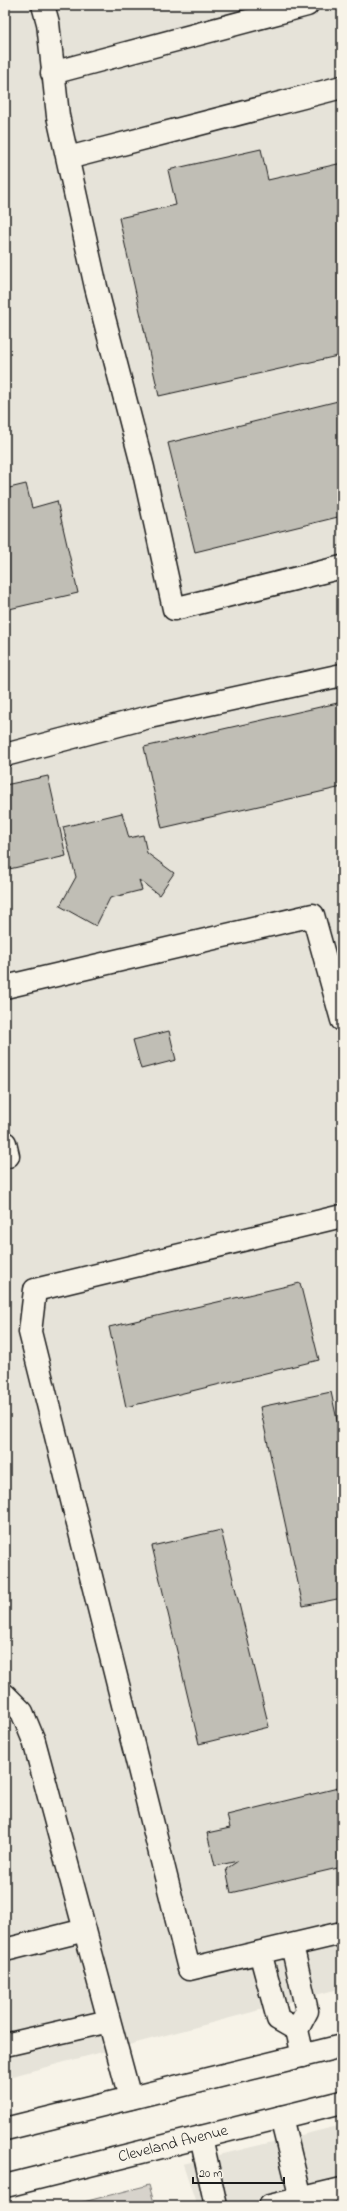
<svg xmlns="http://www.w3.org/2000/svg" width="347" height="2211" font-family="'Indie Flower',sans-serif">
  <style>
    .built { fill: #e6e3d9 }
    .green { fill: #d7d3cb; stroke: #7a7874 }
    .building { fill: #c0beb5; stroke: #1c1c1c }
    .lines { fill: none; stroke-linecap: round; stroke-linejoin: round }
    .minor-casing { stroke: #1c1c1c; stroke-width: 25 }
    .major-casing { stroke: #1c1c1c; stroke-width: 25 }
    .minor { stroke: #f7f3e8; stroke-width: 22 }
    .major { stroke: #f7f3e8; stroke-width: 22 }
    .labels { text-anchor: middle; dominant-baseline: central; stroke-width: 3; stroke-linejoin: round; paint-order: stroke }
    .street-label { font-size: 16px; fill: #1c1c1c; stroke: #f7f3e8 }
  </style>
  <rect width="100%" height="100%" fill="#f7f3e8"/>
  <filter id="ink" filterUnits="userSpaceOnUse"><feTurbulence type="fractalNoise" baseFrequency=".025" numOctaves="2"/><feDisplacementMap in="SourceGraphic" scale="8" xChannelSelector="R" yChannelSelector="G"/><feConvolveMatrix kernelMatrix="1 2 1 2 8 2 1 2 1" color-interpolation-filters="sRGB"/></filter>
  <g filter="url(#ink)">
    <path class="built" d="M5 5H342V1988L5 2078Z
      M342 2125V2206H197L183 2164Z"/>
    <path class="green" d="M149 2185 155 2206H68Z"/>
    <path class="building" d="M261 149 268 180 342 163V355L159 396 119 218 176 205 168 170Z
      M342 400V516L195 552 168 443Z
      M26 484 32 508 57 501 78 593 5 610V489Z
      M342 702V787L162 828 144 747Z
      M48 776 66 856 5 870V785Z
      M122 813 129 838 143 835 147 853 174 873 159 895 139 880 142 890 110 898 96 926 60 906 76 877 63 827Z
      M169 1031 176 1060 141 1069 133 1040Z
      M300 1283 319 1360 126 1407 109 1327Z
      M331 1392 342 1443V1598L303 1606 260 1407Z
      M221 1530 269 1727 199 1744 152 1546Z
      M342 1787V1867L231 1893 226 1869 238 1861 215 1866 207 1833 230 1828 227 1815Z"/>
    <g class="lines">
      <defs>
        <path id="minor" d="M43 5 48 23 58 116 96 287 143 468 174 609 342 567
          M52 73 307 5
          M68 158 342 87
          M5 755 149 717 342 675
          M5 987 313 915 342 1020
          M5 1143 8 1156H5
          M342 1216 35 1290 30 1332 189 1969 342 1933
          M5 1695 22 1712 34 1741 130 2098
          M292 1945 307 2011 297 2030 303 2056
          M5 1950 85 1930
          M260 1952 278 2019 297 2030
          M5 2045 109 2021
          M281 2117 301 2199
          M201 2137 216 2206
          M270 2206 342 2189"/>
        <path id="major" d="M5 2129 342 2046
          M5 2186 342 2102"/>
      </defs>
      <use href="#minor" class="minor-casing"/>
      <use href="#major" class="major-casing"/>
      <use href="#minor" class="minor"/>
      <use href="#major" class="major"/>
    </g>
  </g>
  <g class="labels">
    <g class="street-label">
      <text transform="translate(173 2144) rotate(-14)">Cleveland Avenue</text>
    </g>
  </g>
  <rect width="347" height="2211" fill="none" stroke="#f7f3e8" stroke-width="20"/>
  <rect x="10" y="10" width="327" height="2191" fill="none" stroke="#1c1c1c" stroke-width="1.5" filter="url(#ink)"/>
  <path d="M193 2177v6h91v-6" fill="none" stroke="#1c1c1c" stroke-width="2"/>
  <text x="199" y="2177" font-size="12" fill="#1c1c1c" stroke="#f7f3e8" stroke-width="3" paint-order="stroke">20 m</text>
</svg>
